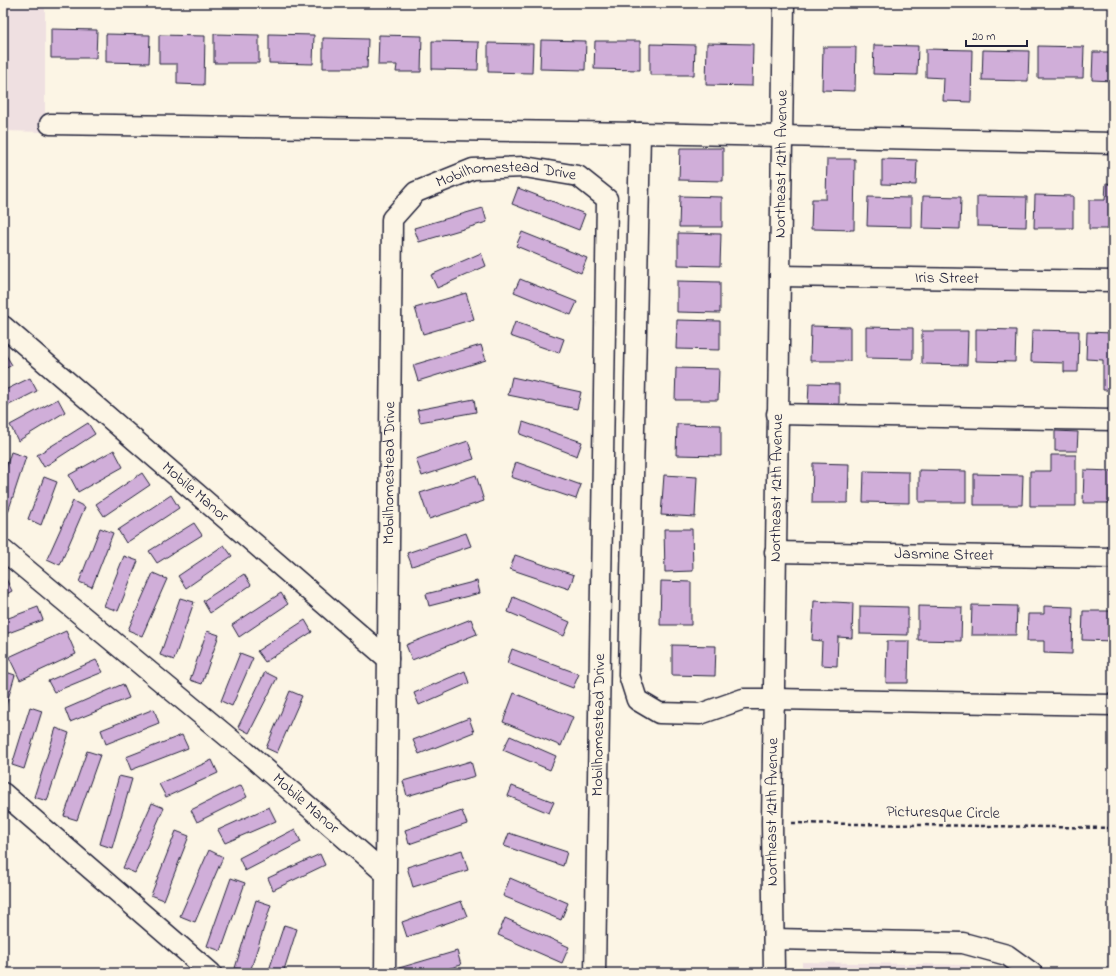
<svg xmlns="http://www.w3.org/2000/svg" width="1116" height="976" font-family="'Indie Flower',sans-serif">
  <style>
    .built { fill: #efe0e1 }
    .building { fill: #d0aed9; stroke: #22223b }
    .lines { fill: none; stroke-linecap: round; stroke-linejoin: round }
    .minor-casing { stroke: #22223b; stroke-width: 23 }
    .path { stroke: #22223b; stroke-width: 2.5; stroke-dasharray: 4 3; stroke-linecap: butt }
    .minor { stroke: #fcf5e5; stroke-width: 20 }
    .labels { text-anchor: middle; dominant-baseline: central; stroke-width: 3.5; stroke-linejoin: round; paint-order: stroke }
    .street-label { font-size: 16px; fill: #22223b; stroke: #fcf5e5 }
  </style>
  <rect width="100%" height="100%" fill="#fcf5e5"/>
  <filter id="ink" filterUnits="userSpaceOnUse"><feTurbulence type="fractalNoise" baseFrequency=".025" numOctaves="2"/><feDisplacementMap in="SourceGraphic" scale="8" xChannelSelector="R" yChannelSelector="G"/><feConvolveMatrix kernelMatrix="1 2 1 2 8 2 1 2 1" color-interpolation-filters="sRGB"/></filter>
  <g filter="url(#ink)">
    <path class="built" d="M3 8H45V132L3 131Z
      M802 962 967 965 993 973H802Z"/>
    <path class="building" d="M51 29 97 30 96 58H51Z
      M106 34 150 35 149 63 106 62Z
      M214 34 259 35V63H214Z
      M269 34 314 35 313 64 269 63Z
      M159 35 205 36 204 85 177 84V64H159Z
      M379 35 422 36 421 72H396L397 65H378Z
      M323 38 368 39 367 68H323Z
      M541 40 586 41 585 70 540 69Z
      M432 41 479 42 478 70 432 69Z
      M595 41H640V70L594 69Z
      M488 43 533 44 532 73 488 72Z
      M707 43 753 44 752 86 706 85Z
      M650 44 695 45 694 75H650Z
      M874 45 918 46 917 75 873 74Z
      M1038 46 1084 47 1083 78H1038Z
      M823 47H856L855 91 822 90Z
      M926 49 972 50 971 102 943 101 944 78 926 77Z
      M983 50 1029 51 1028 81 982 80Z
      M1093 52H1113V81L1092 80Z
      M680 148H723V181L679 180Z
      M827 159H855L854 230 811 229 812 199H826Z
      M882 159 917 160 916 185 882 184Z
      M1106 183 1113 184V229H1089V200H1105Z
      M518 188 585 214 579 230 512 204Z
      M1035 195 1073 196V228H1034Z
      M680 196 722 197V227H679Z
      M923 196 961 197 960 229 922 228Z
      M977 196 1027 197 1026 227 977 226Z
      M868 197 911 198V227L867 226Z
      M483 208 487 222 419 242 414 228Z
      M522 232 587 258 581 273 516 246Z
      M678 233 721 234 720 266 678 265Z
      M481 253 486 266 437 288 431 275Z
      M520 279 577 302 571 315 514 292Z
      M677 281 720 282V313L677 312Z
      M466 293 474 319 423 334 415 308Z
      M677 320 720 321V350L676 349Z
      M515 322 564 339 559 353 510 336Z
      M811 326 850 327V361H810Z
      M866 327 913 328V359L866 358Z
      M976 329 1016 330 1015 362 976 361Z
      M1032 330 1079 331 1078 372H1064V363L1031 362Z
      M922 331H968L967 365 922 364Z
      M1087 332 1113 333V390H1103V360L1086 359Z
      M481 345 486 360 418 381 413 365Z
      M4 352 12 365 3 370V353Z
      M676 368 719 369 718 400H675Z
      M512 377 581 392 577 409 508 395Z
      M30 378 37 391 3 408V391Z
      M809 383 839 384V406L808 405Z
      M58 399 65 412 18 441 10 425Z
      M474 399 476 412 420 422 417 410Z
      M523 422 582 442 577 456 520 434Z
      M88 423 95 434 44 467 37 455Z
      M677 424 721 425V456L676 455Z
      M1055 431 1078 432 1077 451H1055Z
      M468 441 474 459 422 476 416 459Z
      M114 450 123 467 78 492 69 475Z
      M11 452 26 457 8 512 3 511V477Z
      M1051 455H1076V506H1030V471H1051Z
      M516 462 581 485 576 499 511 477Z
      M813 463 849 464 848 503H812Z
      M919 470 966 471V502H919Z
      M1084 470 1113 471V503H1083Z
      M864 471 909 472V503L863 502Z
      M142 473 150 485 104 516 96 504Z
      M974 474 1023 475 1022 505H974Z
      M476 475 484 501 429 519 420 493Z
      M664 475 697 477 695 517 661 515Z
      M44 477 57 482 41 525 28 519Z
      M171 495 179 508 126 543 118 530Z
      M73 501 85 507 60 565 47 559Z
      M194 523 202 535 157 563 149 551Z
      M100 528 113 533 92 587 79 582Z
      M664 529H692L693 571 665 572Z
      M466 533 471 546 412 566 407 553Z
      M224 545 232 556 186 588 178 576Z
      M515 555 574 575 569 589 510 569Z
      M124 556 138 561 118 611 104 606Z
      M153 573 167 579 142 636 128 630Z
      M244 574 251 585 210 613 203 601Z
      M6 579 12 591 3 596V580Z
      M477 581 480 593 429 606 426 594Z
      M661 581 691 582V625H660Z
      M281 593 288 604 239 637 232 625Z
      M513 597 570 622 564 636 508 612Z
      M180 598 194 602 174 660 160 655Z
      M814 601 853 603 852 638 838 637 837 666 821 665 822 641 812 640Z
      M972 605 1017 606 1016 635H971Z
      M860 606 908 607V635L860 634Z
      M918 606 962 607 961 641 918 640Z
      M1044 606 1073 607 1072 654 1044 653V641H1027L1028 614H1044Z
      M38 607 43 620 3 635V620Z
      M1083 611H1113V641L1082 640Z
      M471 619 477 634 412 660 406 645Z
      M305 620 312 632 265 662 257 651Z
      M66 631 76 654 20 680 9 657Z
      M207 631 219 635 202 684 190 680Z
      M887 641H909L908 683H886Z
      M672 645 716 646 715 676 672 675Z
      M512 649 579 674 573 688 507 663Z
      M240 653 253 658 232 706 221 701Z
      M96 660 103 672 54 692 48 681Z
      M3 671 15 675 3 716Z
      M465 671 469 683 419 705 414 693Z
      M265 672 277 678 249 733 238 727Z
      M123 684 129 698 70 722 65 709Z
      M290 691 302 696 277 753 266 748Z
      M514 693 573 717 561 746 503 722Z
      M30 707 42 711 24 769 12 765Z
      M154 709 159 723 106 744 101 730Z
      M469 718 474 732 419 754 413 740Z
      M56 728 69 733 47 801 34 797Z
      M182 735 188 748 131 770 126 757Z
      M510 736 556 756 550 770 503 750Z
      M87 751 100 755 77 820 64 816Z
      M212 760 218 773 166 797 159 784Z
      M471 761 475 776 407 796 403 781Z
      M119 776 132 779 112 848 100 844Z
      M241 785 247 797 197 822 191 810Z
      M512 786 554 802 549 813 508 796Z
      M152 803 164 808 135 873 123 868Z
      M269 807 276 821 225 843 218 830Z
      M462 811 467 824 409 844 405 830Z
      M295 829 301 842 245 871 239 858Z
      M176 831 189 836 164 900 151 895Z
      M509 833 567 852 563 866 504 846Z
      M209 850 223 857 195 922 180 916Z
      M462 850 468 870 413 887 407 867Z
      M320 854 325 865 273 890 268 878Z
      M231 878 245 883 221 951 207 946Z
      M510 878 568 903 561 920 503 896Z
      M256 900 271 905 250 972 235 968Z
      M461 901 467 916 407 937 402 922Z
      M505 918 569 947 562 963 498 935Z
      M284 925 297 929 283 973H268Z
      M457 951 461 965 433 973H400L399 968Z"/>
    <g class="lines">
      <defs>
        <g id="minor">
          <path d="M50 124 640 133"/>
          <path d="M1113 143 640 133 629 675 637 700 659 713 700 714 743 699H774L1113 705"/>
          <path id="s1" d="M780 276 1113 281"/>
          <path id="s2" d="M3 326 388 659"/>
          <path d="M777 414 1113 420"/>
          <path id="s3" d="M3 550 246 752 386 874"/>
          <path id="s4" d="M775 552 1113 558"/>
          <path d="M3 793 211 973"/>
          <path d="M774 939 963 943 1007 955 1032 973"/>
          <path id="s5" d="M385 973 392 219 416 192 473 169 525 167 578 176 607 199 595 973"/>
          <path id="s6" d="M774 973 772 823 784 3"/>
        </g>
      </defs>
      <use href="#minor" class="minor-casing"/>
      <path class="path" d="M792 823 1113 828"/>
      <use href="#minor" class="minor"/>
    </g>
  </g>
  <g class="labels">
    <g class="street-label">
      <text stroke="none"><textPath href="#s6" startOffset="809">Northeast 12th Avenue</textPath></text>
      <text stroke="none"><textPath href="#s5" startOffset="884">Mobilhomestead Drive</textPath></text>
      <text stroke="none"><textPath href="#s1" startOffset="167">Iris Street</textPath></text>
      <text stroke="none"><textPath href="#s5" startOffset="500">Mobilhomestead Drive</textPath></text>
      <text stroke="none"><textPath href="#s6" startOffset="485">Northeast 12th Avenue</textPath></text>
      <text stroke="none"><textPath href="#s2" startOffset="254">Mobile Manor</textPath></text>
      <text stroke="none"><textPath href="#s4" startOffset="169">Jasmine Street</textPath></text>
      <text transform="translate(599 725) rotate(-89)">Mobilhomestead Drive</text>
      <text stroke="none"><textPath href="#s3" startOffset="395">Mobile Manor</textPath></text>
      <text stroke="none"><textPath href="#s6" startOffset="161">Northeast 12th Avenue</textPath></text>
      <text transform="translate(943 813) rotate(1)">Picturesque Circle</text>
    </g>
  </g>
  <rect width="1116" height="976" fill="none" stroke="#fcf5e5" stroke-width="16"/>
  <rect x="8" y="8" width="1100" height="960" fill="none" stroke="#22223b" stroke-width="1.5" filter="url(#ink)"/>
  <path d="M966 40v6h61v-6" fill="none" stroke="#22223b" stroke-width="2"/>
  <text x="972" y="40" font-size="12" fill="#22223b" stroke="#fcf5e5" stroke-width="3" paint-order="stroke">20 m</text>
</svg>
